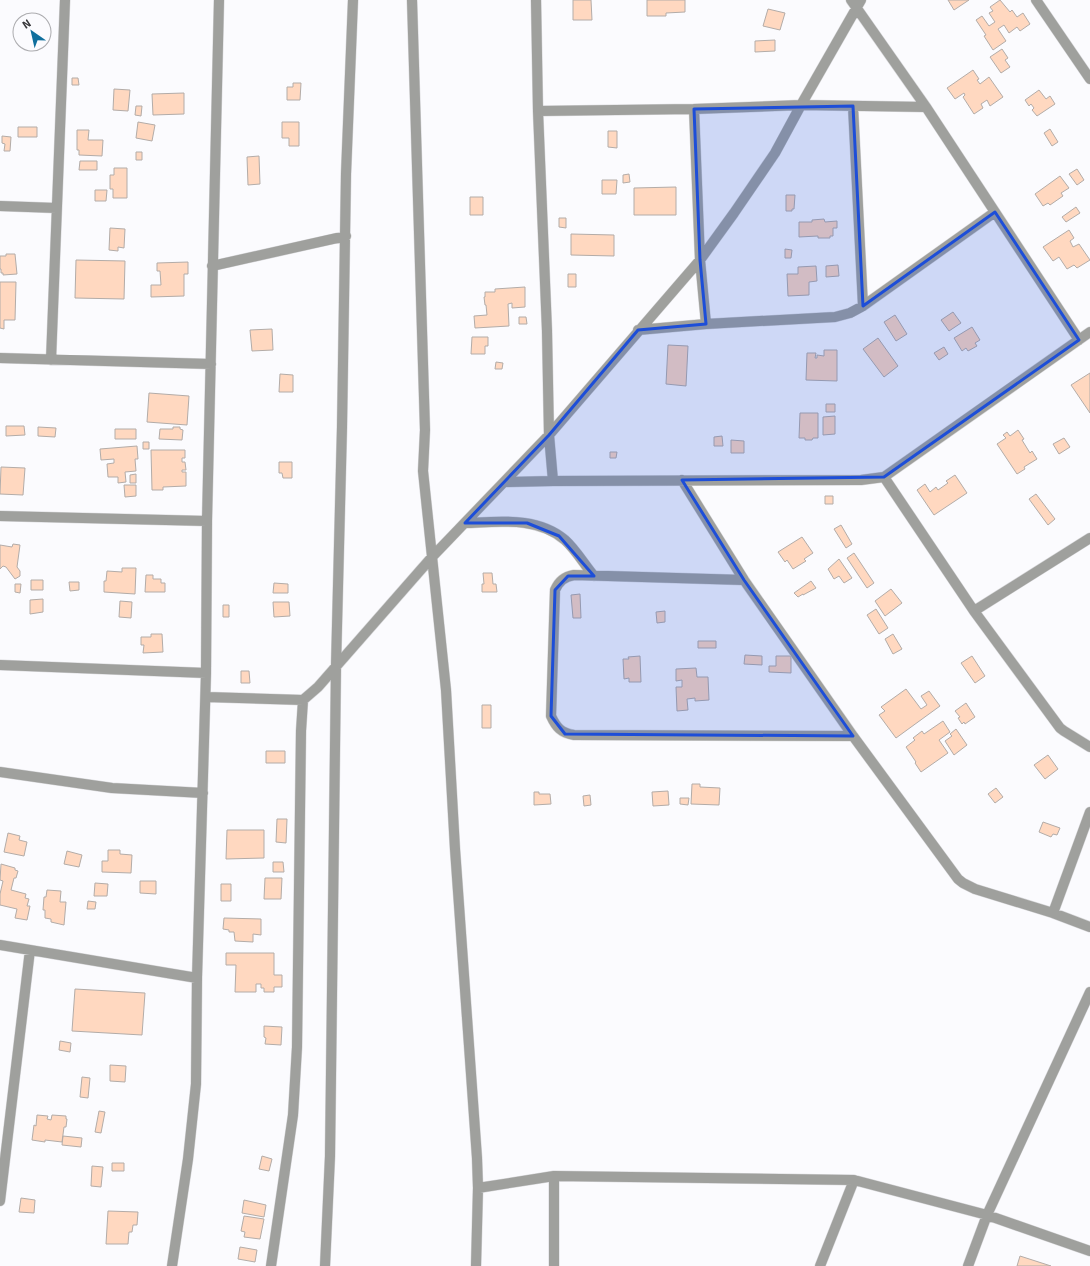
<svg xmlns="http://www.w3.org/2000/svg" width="1090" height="1266" font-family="Signika,sans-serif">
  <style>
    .building { fill: #ffd8c0; stroke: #b3aca8 }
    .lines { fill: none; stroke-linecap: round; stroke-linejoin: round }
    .minor-casing { stroke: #d8d8db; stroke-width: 11 }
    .minor { stroke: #9fa09d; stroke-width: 10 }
    .marked { fill: #1d4ed8; fill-opacity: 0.2; stroke: #1d4ed8; stroke-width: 3; stroke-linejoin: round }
  </style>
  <rect width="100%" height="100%" fill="#fbfbfe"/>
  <path class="building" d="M573 0H591L592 20H573Z
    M647 0H685V12L666 13V16H647Z
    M948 0H969L954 10Z
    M1000 0 1010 12 1012 10 1017 17 1023 13 1030 24 1020 31 1017 27 1009 33 1004 25 998 29 1006 41 993 50 984 36 986 35 976 20 982 16 989 26 995 22 989 13 993 11 990 7Z
    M768 9 785 13 780 30 763 26Z
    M775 40V51L755 52V41Z
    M1002 49 1008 58 1005 60 1010 67 1001 73 990 57Z
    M973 70 979 79 977 80 980 84 989 77 1003 97 990 106 987 100 981 104 983 108 974 114 963 97 965 95 964 93 955 99 947 88Z
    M72 78H78L79 85H72Z
    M293 83H301L300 100H287V87H293Z
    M114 89 130 90 128 111 113 110Z
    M1039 90 1046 99 1050 96 1055 104 1037 116 1032 110 1034 108 1031 104 1029 106 1025 100Z
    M184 93V114L153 115 152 94Z
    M136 106H142L141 116 135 115Z
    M138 122 155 125 152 141 136 138Z
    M282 122H299V146H289V138H282Z
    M18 127H37V137H18Z
    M1050 129 1058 142 1052 146 1044 133Z
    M77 130H89L88 140H103L102 156 79 155V150H77Z
    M608 131H617V148L608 147Z
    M2 136 11 137 10 151H4L5 144 2 143Z
    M136 152H142V160H136Z
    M259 156 260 184 248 185 247 157Z
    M80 161H97V170H79Z
    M114 168H127V198H113V189H110V175H114Z
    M1077 169 1084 180 1077 185 1069 174Z
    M629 174 630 182 623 183V175Z
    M1060 176 1069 188 1061 193 1063 196 1050 205 1048 203 1043 206 1035 194Z
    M602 180H617L616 194H602Z
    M676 187V215H634V188Z
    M95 190H107L106 201H95Z
    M786 195H795L794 209H792V211H786Z
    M470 197H483V215H470Z
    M1076 207 1080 213 1066 222 1062 217Z
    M559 218H566V228L559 227Z
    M824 219 825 222 837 221V228H833V236H830V238H818V236L799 237V222H812V220Z
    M110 228 125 229 124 248 118 247V251L109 250Z
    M1069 230 1074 238 1070 241 1073 247 1079 244 1090 260 1077 268 1074 265 1067 269 1059 257 1053 261 1043 247Z
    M571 234 614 235V256L571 255Z
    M785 249 792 250 791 258H785Z
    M6 254H15L17 274 3 275V273H1V269H0V256H6Z
    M76 260 125 261 124 299 75 298Z
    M188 262V274H184V296L151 297V285H161L160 271H157V263Z
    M838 265 839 276 826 277V266Z
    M816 266 817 281 809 282V295L788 296 787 274H798V267Z
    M568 274H576V287H568Z
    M0 282H16L15 320H4V329L0 328Z
    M525 287V307L512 308V303L508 304 509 326 475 328 474 316 487 315 486 305H485L484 297H485V292H495V289Z
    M953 312 961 323 949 331 941 320Z
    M895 315 907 334 896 341 884 322Z
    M519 317H526L527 324H519Z
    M972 327 980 340 975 343 977 346 968 351 966 348 962 351 954 338Z
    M272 329 273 350 252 351 250 330Z
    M472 337H488V346H485V354H471Z
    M878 338 898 366 884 377 863 349Z
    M668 345 688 346 686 386 666 384Z
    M944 347 948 354 939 360 934 353Z
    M824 350H837V381L806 380 807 353H816L815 358H817V355L824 356Z
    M496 362 503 363 502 369H495Z
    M1090 373V413L1071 385Z
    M280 374 293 375V392H279Z
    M149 393 189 396 187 425 147 422Z
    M826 404H835V412H826Z
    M800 413H818V438H813L812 440H805V438H799Z
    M835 416V434L823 435V417Z
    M6 426H24L25 435 6 436Z
    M38 427 56 428 55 437 38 436Z
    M173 427H180V429L183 430 182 440 159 439 160 429H173Z
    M115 429H136V439H115Z
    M1018 430 1024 439 1022 440 1030 453 1032 451 1037 459 1024 467 1025 469 1017 474 997 444 1006 438 1003 435 1007 432 1010 436Z
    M722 436 723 446H714V437Z
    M1064 438 1070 447 1059 454 1053 444Z
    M731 440 744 441V453H731Z
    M143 442H149V449H143Z
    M137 446 138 459H135L136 471 125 472 126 482 118 483V477H108L107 464 114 463V459L101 460 100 449Z
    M151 450H185V458H182V462H185L186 470H182V472H186V486L163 487V490H152Z
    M610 452H617L616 458H610Z
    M279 462H292V478H283L282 473H279Z
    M1 467 25 468 23 495 0 494Z
    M136 474V483H130V475Z
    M955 475 967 493 934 515 917 490 925 484 930 492 936 487 938 490 948 483 946 481Z
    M124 485H136V496L125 497Z
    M1036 494 1055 519 1048 525 1029 499Z
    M825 496H833V504H825Z
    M841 525 852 544 846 548 834 529Z
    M802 537 813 553 804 559 806 561 793 569 787 560 785 562 778 552Z
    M13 544 20 545 17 567 20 571V576L15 579 6 567 3 566 0 569V545L12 547Z
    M854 553 874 583 867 588 847 558Z
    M839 559 852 578 844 583 839 576 834 579 828 569Z
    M122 568H136L135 594 104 592V581H106L107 571 122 572Z
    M483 573H492L493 584H496L497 592H482V584H484Z
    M146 575H153V579H161V583H165V592H145Z
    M31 580H43V590H31Z
    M811 581 816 588 803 595V594L798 597 794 593Z
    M69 582H79V590L70 591Z
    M274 583 288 584V593H273Z
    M15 584H21L20 593 15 592Z
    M891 589 902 603 885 616 875 601Z
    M580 594 581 618H573L571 595Z
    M43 599V612L30 614V600Z
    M120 601 132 602 131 618 119 617Z
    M273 602H289L290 616 274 617Z
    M223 605H229V617H223Z
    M876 609 888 628 879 634 867 615Z
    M665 611V622L657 623 656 612Z
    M151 634H162L163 652 143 653 144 645H141V637H151Z
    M893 634 902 649 893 654 885 639Z
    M698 641H716V648H698Z
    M745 655 762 656V665L744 664Z
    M640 656 641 682H629V678L624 679 623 659H629L628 657Z
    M776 656H791V673L769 672V666H776Z
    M972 656 985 676 975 683 961 663Z
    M696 668 697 677H708L709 700 695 701V698L687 699 688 710 677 711 676 687H682V680L676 681V669Z
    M241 671H249L250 683H241Z
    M906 689 921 709 927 705 921 696 929 691 940 706 896 738 879 715 885 711 881 707Z
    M966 703 975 717 965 724 964 722 962 724 958 718 960 717 955 711Z
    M482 705H491V728H482Z
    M943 721 950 732 939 740 948 753 921 772 915 763 916 762 906 747 915 740 913 738 922 731 924 734Z
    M956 729 967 745 954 755 945 741 952 736 950 734Z
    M266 751H285V763H266Z
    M1048 755 1058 769 1045 779 1034 765Z
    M692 784H700V787L720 788 719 805 691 804Z
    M996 788 1003 797 995 803 988 794Z
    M668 791 669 805 653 806 652 792Z
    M534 792H539V794H550L551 804 534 805Z
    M590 795 591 805 584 806 583 796Z
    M680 798H689L688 805 680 804Z
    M277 819H287L286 843 276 842Z
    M1043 822 1060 828 1057 835 1053 834 1051 837 1039 832Z
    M227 830H264V858L226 859Z
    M8 833 20 836 19 840 27 842 24 856 4 852Z
    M108 850H120V854L132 855 131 873 102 872V861H108Z
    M67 851 82 855 79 867 64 864Z
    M273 862H283L284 872H273Z
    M1 864 15 868V870L18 871 16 878H14L11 890 26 894 25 898 29 899 27 906H30L27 920 15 918 17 909 0 905V894L3 881 0 880Z
    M265 878H282L281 899H264Z
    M140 881H156V894L140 893Z
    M95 883 108 884 107 896H94Z
    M221 884H231V901H221Z
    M47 890 61 891 60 902H66L64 925 51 922V919L45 918V910H43L44 897H46Z
    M88 901 96 902 95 909H87Z
    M224 918 261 919V935L253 934V942L235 941 234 932H229V930L223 929Z
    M226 953H274V975H282V987H274V992H264V988H261V984H256V992H235L236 965H226Z
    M75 989 145 993 142 1035 72 1031Z
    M264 1026 282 1027 281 1045 265 1044 266 1038 264 1037Z
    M60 1041 71 1043 70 1052 59 1050Z
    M110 1065 126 1066 125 1082 110 1081Z
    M82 1077 90 1078 88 1098 80 1097Z
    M99 1111 105 1112 101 1133 95 1132Z
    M37 1115 48 1116 47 1119 51 1120 52 1115 66 1116V1119H67L66 1127H64L62 1142 45 1140V1142L32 1140 34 1125 36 1126Z
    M63 1136 82 1138 81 1147 62 1145Z
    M262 1156 272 1159 269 1171 259 1169Z
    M112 1163H124V1171H112Z
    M92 1166 103 1167 101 1187 91 1186Z
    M21 1198 35 1200 34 1213 19 1212Z
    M244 1200 266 1205 264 1217 242 1213Z
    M108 1211 138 1212 137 1225H133L132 1232H129L128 1244H106Z
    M244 1216 264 1219 260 1239 244 1237 245 1232 241 1231Z
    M240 1247 257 1250 255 1262 238 1259Z
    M1020 1256 1051 1266H1017Z"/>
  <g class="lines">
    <defs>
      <path id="minor" d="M412 0 425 430 423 471 446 690 455 849 477 1158 478 1188 476 1266
        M536 0 538 111 547 331 549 435 553 481
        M851 0 926 107 1079 340
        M1036 0 1090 79
        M853 106 863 306
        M694 109 700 260 706 324
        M538 111 694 109 801 105 926 107
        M0 206 56 208
        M212 266 346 236
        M638 330 706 324 835 317 850 313 863 306 995 212
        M0 358 211 364
        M51 360 65 0
        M884 477 974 611 1060 728 1064 731 1090 747
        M682 480 744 580 853 736 958 879 963 883 975 889 1053 913 1090 927
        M504 482 553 481 861 480 884 477 1090 332
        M0 516 207 521
        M465 523C498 522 537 516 565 540 576 550 584 564 594 576
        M744 580 574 575C564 577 559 581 555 590L551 716C556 727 561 733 574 735L853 736
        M974 611 1090 538
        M0 665 206 673
        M206 697 303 700 318 687 432 557 549 435 700 260 734 213 775 153 801 105 861 0
        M0 772 112 788 203 793
        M1053 913 1090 812
        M0 945 197 978
        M478 1188 554 1176 854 1180 987 1215 1090 1251
        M0 1201 30 950
        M172 1266 188 1159 196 1084 197 978 206 673 207 521 219 0
        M271 1266 293 1115 297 1047 301 731 303 700
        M325 1266 330 1156 336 666 342 427 346 174 353 0
        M554 1266V1176
        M820 1266 854 1180
        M968 1266 987 1215 1090 992"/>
    </defs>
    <use href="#minor" class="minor-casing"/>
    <use href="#minor" class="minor"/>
  </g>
  <path class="marked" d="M853 106 863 306 995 212 1079 340 884 477 682 480 744 580 853 736 565 734 551 716 555 590 568 576H594L559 536 527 523H465L549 435 638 330 706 324 700 260 694 109Z"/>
  <g transform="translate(32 32) rotate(326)"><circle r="19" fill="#fbfbfe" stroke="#acacaf"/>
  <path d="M0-3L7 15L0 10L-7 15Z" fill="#0f6f9d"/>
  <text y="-6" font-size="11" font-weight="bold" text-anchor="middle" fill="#363639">N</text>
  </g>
</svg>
